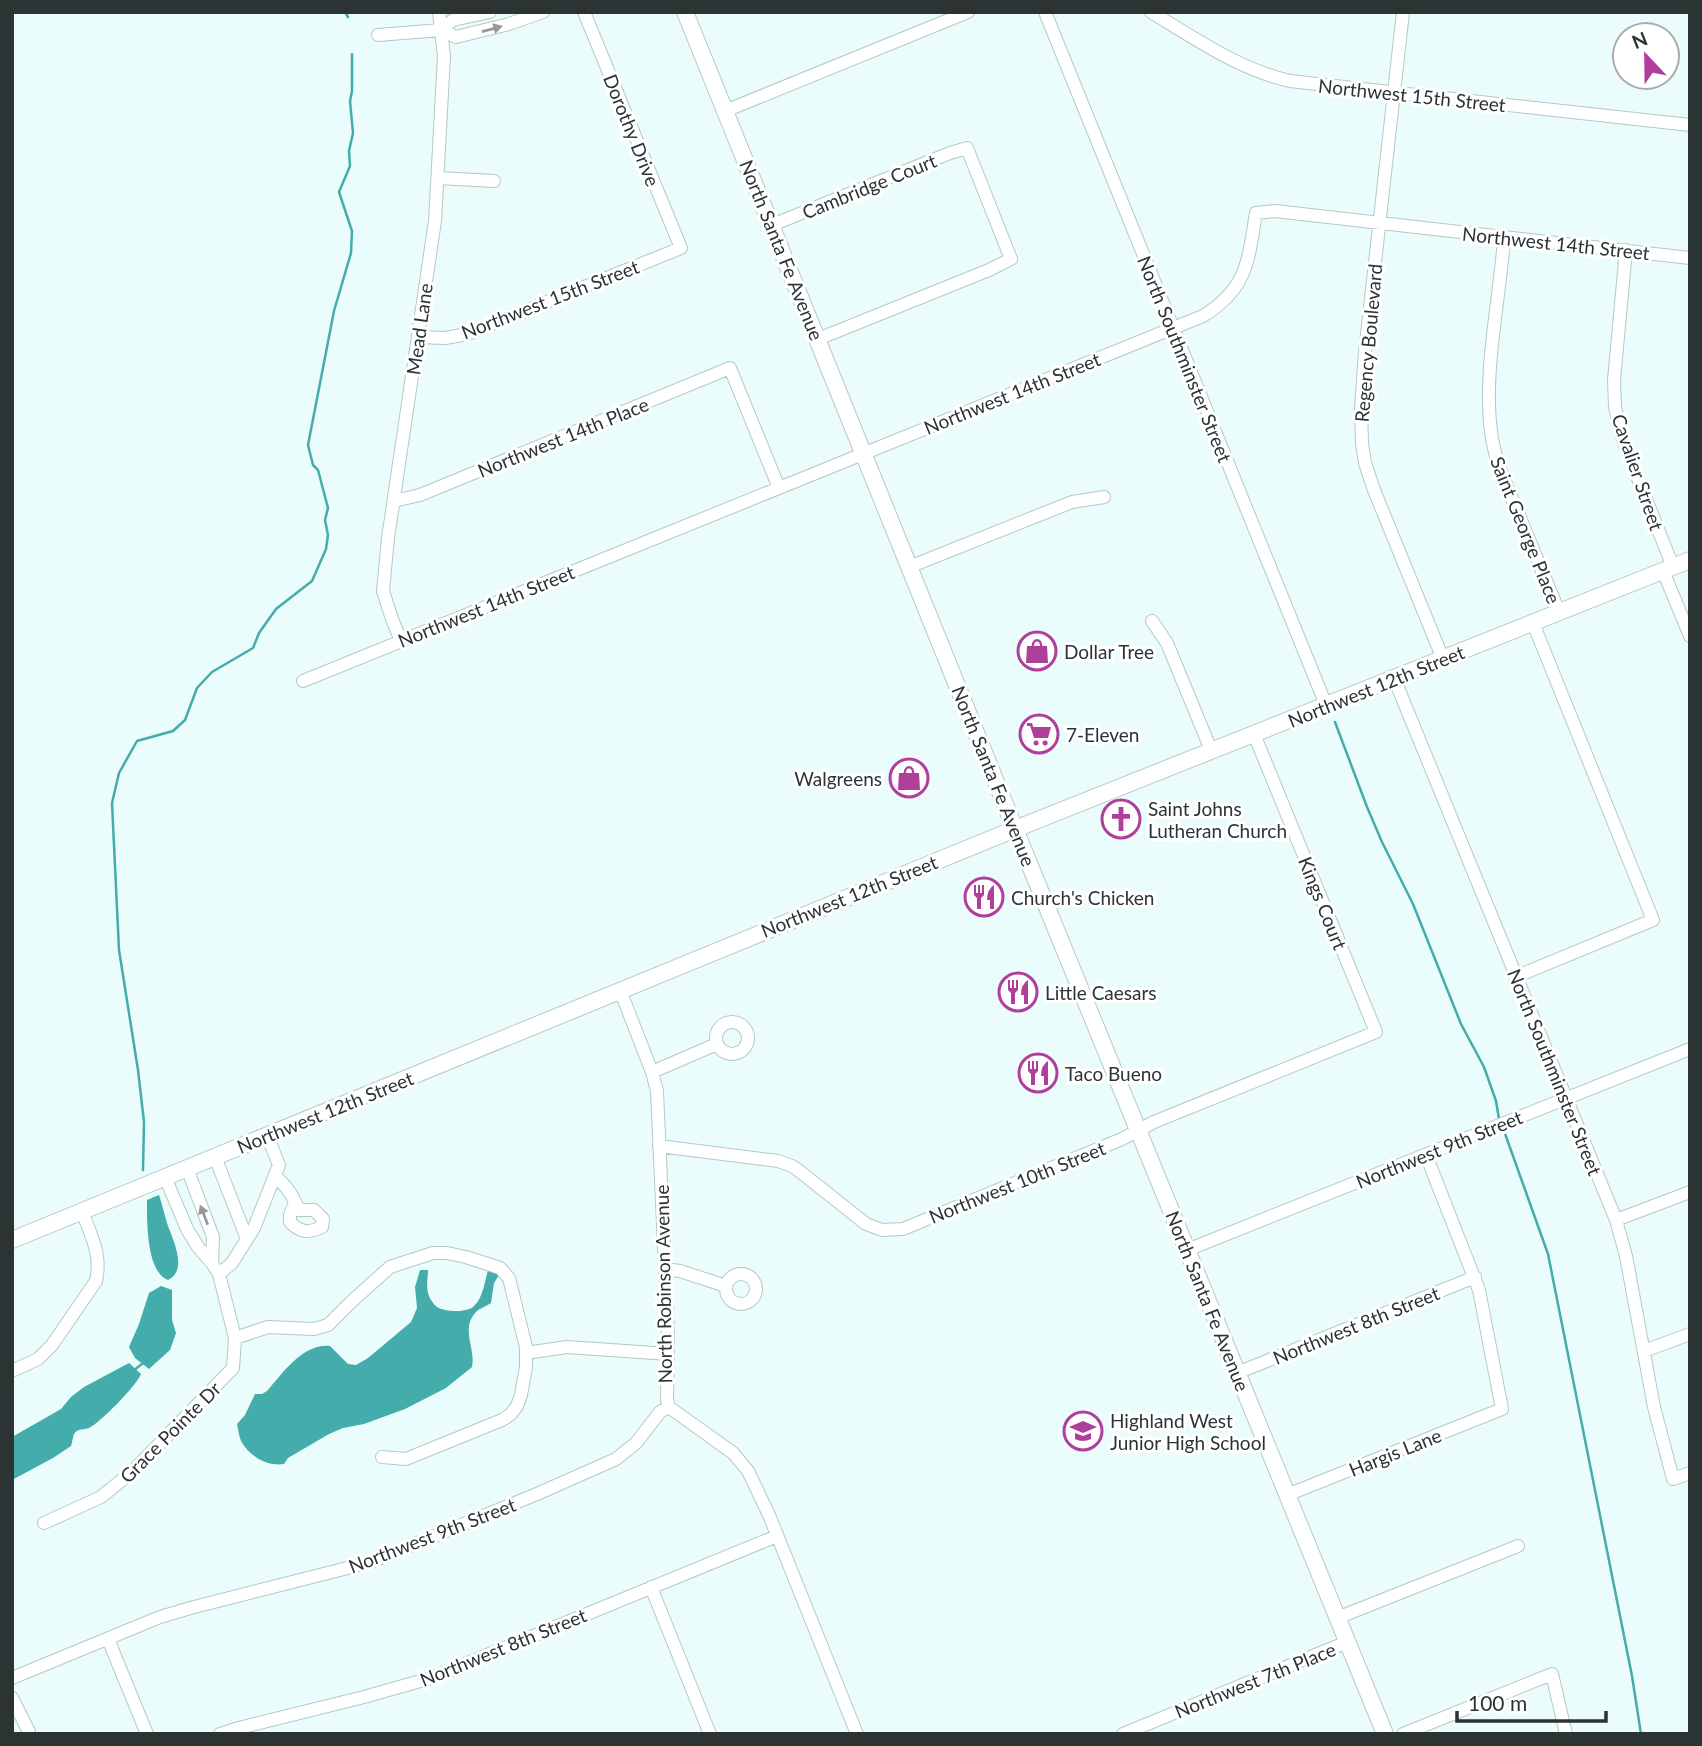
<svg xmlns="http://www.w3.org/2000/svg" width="1702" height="1746" font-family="Lato,sans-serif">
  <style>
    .water { fill: #45acac }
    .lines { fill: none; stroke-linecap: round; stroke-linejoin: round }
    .stream { stroke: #45acac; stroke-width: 2.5 }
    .street-casing { stroke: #b6c7c7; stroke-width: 14 }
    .secondary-casing { stroke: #b6c7c7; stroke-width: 18 }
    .street { stroke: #fff; stroke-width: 12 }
    .secondary { stroke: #fff; stroke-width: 16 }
    .oneway { fill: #969999 }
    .labels { text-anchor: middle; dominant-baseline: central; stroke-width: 6; stroke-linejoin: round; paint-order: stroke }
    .street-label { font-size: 19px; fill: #2c3333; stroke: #fff }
    .poi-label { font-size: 19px; fill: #2c3333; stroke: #fff; text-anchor: start }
  </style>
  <rect width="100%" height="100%" fill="#ebfcfc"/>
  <path class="water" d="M159 1195C162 1204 164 1213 167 1223 172 1238 189 1270 168 1280 146 1272 147 1220 147 1200Z
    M420 1270H428C428 1277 426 1286 428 1293 429 1297 433 1304 437 1307 445 1312 468 1313 474 1306 483 1298 485 1280 488 1270L499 1275 494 1283 491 1303C487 1306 480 1308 476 1312 460 1329 476 1348 472 1367L446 1388 405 1409 364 1424 343 1428 329 1434 288 1458 284 1464C268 1467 249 1456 241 1441 239 1436 238 1429 237 1424L245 1415 255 1394H262L267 1391C283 1373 303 1343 330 1346L348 1364 356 1365 368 1358 411 1322 417 1308 415 1287Z
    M161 1286 172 1290V1320L176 1333 170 1350 149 1369 135 1358 129 1347 139 1324 149 1293Z
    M129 1363 141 1374C137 1385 101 1422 89 1428 84 1430 78 1428 74 1434 73 1436 72 1443 71 1446L53 1458 12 1480V1437L61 1409 71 1397 84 1387Z"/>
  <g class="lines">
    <path class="stream" d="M345 12 348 17
      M1335 722 1367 807 1382 842 1413 904 1461 1024 1484 1067 1496 1101 1499 1119
      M1503 1128 1548 1254 1632 1676 1641 1734
      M143 1170 144 1122 138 1070 119 950 112 803 119 773 137 741 173 731 185 720 197 688 212 672 253 648 259 633 276 609 312 581 326 549 328 535 325 520 328 508 318 470 313 465 308 445 334 311 351 253 352 231 339 192 350 166 349 151 353 133 350 101 352 91V54
      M134 1370 142 1364 144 1360"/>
    <defs>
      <path id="street" d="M1045 12 1326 705
        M1151 12C1196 39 1238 69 1290 81L1690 125
        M1403 12 1365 352 1361 408 1362 444 1365 463 1374 490 1443 659
        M441 30 453 20 490 12
        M378 35 441 30 456 37 509 24 543 12
        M725 111 968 12
        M438 178 494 181
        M772 225 950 153 967 148 1011 259 989 270 818 339
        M1504 238C1500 299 1483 371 1491 431 1494 460 1507 486 1518 513 1532 546 1545 579 1559 612
        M1626 250 1614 380 1615 407 1622 437 1631 461 1673 567
        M418 337 445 338 468 334 681 248 584 12
        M394 501 420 495 730 368 779 488
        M909 567 1072 502 1104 497
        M1663 571 1690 636
        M1152 621 1167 643 1211 750
        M401 641 392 619 383 591 388 538 435 221 444 56 439 12
        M1394 678 1616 1220 1626 1256 1654 1407 1673 1479 1690 1473
        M303 681 1203 316C1248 288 1248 261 1256 213L1275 211 1690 258
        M1515 977 1653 920 1533 623
        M620 990 652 1072 657 1091 668 1337 667 1400 669 1407 673 1410 733 1453 748 1471 769 1515 857 1734
        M716 1038a16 16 0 1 1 32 0a16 16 0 1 1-32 0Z
        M652 1072 717 1044
        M659 1146 778 1161 792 1166 798 1170 866 1224 882 1230 903 1229 1122 1139 1154 1122 1376 1032 1254 734
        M215 1157 247 1239
        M187 1168 213 1237 212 1263
        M275 1176C289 1189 291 1193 299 1210H314L323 1219 322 1227C309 1233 300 1233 290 1222V1215L295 1202
        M1616 1220 1690 1192
        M1187 1250 1690 1049
        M665 1269 680 1271 726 1286
        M726 1289a15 15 0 1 1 30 0a15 15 0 1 1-30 0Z
        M219 1274 232 1263 254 1228 279 1165 267 1135
        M235 1338 268 1327 314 1329 328 1325 351 1302 390 1267 433 1253H447L466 1257 500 1268 509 1278 526 1347V1367L521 1395 517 1406 511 1414 502 1420 406 1459 382 1457
        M1644 1351 1690 1334
        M526 1353 567 1347 668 1354
        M12 1371 38 1359 52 1345 96 1281C102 1254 91 1236 82 1211
        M1237 1373 1475 1277
        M1287 1495 1502 1409 1479 1290 1426 1155
        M44 1523 101 1497 133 1471 233 1368 235 1338 219 1274 212 1263 198 1247 187 1229 165 1177
        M651 1587 710 1734
        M1337 1618 1518 1546
        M108 1639 147 1734
        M12 1678 160 1617 194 1607 371 1562 537 1494 616 1459 636 1443 660 1412 669 1407
        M12 1698 29 1732
        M220 1734 239 1728 364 1697 431 1678 777 1536
        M1123 1734 1347 1642
        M1403 1734 1552 1674 1566 1734"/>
      <path id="secondary" d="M685 12 1015 829 1385 1734
        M12 1240 1015 829 1690 560"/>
    </defs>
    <use href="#street" class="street-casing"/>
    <use href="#secondary" class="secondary-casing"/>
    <use href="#street" class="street"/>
    <use href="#secondary" class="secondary"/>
  </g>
  <defs><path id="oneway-solid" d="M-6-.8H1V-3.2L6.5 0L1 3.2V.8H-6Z" transform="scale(1.75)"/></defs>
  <g class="oneway">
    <use href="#oneway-solid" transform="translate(492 29) rotate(-15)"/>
    <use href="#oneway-solid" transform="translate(204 1215) rotate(-111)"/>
  </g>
  <defs>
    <symbol id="shop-ring" viewBox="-11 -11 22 22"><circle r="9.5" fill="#fff" stroke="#b03f9b" stroke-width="1.5"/><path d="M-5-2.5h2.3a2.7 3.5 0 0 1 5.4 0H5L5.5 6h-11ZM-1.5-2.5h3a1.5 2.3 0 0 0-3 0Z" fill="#b03f9b"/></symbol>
    <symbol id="supermarket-ring" viewBox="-11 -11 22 22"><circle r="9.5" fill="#fff" stroke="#b03f9b" stroke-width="1.5"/><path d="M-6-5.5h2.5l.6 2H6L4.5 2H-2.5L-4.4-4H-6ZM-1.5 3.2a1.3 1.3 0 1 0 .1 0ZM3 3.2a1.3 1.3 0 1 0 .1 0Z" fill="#b03f9b"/></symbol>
    <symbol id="church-ring" viewBox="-11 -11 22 22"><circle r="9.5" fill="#fff" stroke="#b03f9b" stroke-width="1.5"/><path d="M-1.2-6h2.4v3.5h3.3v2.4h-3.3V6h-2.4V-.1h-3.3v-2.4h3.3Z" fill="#b03f9b"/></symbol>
    <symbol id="restaurant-ring" viewBox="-11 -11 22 22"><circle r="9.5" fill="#fff" stroke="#b03f9b" stroke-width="1.5"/><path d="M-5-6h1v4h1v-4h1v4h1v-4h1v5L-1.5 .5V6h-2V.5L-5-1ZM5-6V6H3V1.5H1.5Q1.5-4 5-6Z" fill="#b03f9b"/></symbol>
    <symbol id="school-ring" viewBox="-11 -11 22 22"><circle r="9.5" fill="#fff" stroke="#b03f9b" stroke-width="1.5"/><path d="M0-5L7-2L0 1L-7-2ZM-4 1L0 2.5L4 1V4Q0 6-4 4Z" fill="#b03f9b"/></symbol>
  </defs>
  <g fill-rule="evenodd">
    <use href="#shop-ring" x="1015" y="629" width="44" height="44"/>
    <use href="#supermarket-ring" x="1017" y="712" width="44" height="44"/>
    <use href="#shop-ring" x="887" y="756" width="44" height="44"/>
    <use href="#church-ring" x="1099" y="797" width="44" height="44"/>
    <use href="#restaurant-ring" x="962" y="875" width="44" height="44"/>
    <use href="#restaurant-ring" x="996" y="970" width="44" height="44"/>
    <use href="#restaurant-ring" x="1016" y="1051" width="44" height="44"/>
    <use href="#school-ring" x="1061" y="1409" width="44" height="44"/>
  </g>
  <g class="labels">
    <g class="street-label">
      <text transform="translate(1412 95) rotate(6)">Northwest 15th Street</text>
      <text transform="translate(632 130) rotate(68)">Dorothy Drive</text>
      <text transform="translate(869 186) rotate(-22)">Cambridge Court</text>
      <text transform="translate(1556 243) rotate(6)">Northwest 14th Street</text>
      <text transform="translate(782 250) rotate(68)">North Santa Fe Avenue</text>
      <text transform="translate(550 299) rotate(-21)">Northwest 15th Street</text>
      <text transform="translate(419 329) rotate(-82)">Mead Lane</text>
      <text transform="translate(1368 343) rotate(-85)">Regency Boulevard</text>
      <text transform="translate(1185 359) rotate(68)">North Southminster Street</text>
      <text transform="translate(1012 393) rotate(-22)">Northwest 14th Street</text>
      <text transform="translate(563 437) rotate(-22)">Northwest 14th Place</text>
      <text transform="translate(1638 472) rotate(71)">Cavalier Street</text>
      <text transform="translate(1526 530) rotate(68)">Saint George Place</text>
      <text transform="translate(486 606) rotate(-22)">Northwest 14th Street</text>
      <text transform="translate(1376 686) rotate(-22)">Northwest 12th Street</text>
      <text transform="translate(994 776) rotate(68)">North Santa Fe Avenue</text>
      <text transform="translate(849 896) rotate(-22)">Northwest 12th Street</text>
      <text transform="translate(1323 903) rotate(68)">Kings Court</text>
      <text transform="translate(1555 1072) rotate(68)">North Southminster Street</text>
      <text transform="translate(325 1112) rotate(-22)">Northwest 12th Street</text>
      <text transform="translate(1439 1149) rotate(-22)">Northwest 9th Street</text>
      <text transform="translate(1017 1182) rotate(-22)">Northwest 10th Street</text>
      <text transform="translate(663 1284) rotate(-91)">North Robinson Avenue</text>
      <text transform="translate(1208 1301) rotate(68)">North Santa Fe Avenue</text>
      <text transform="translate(1356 1325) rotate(-22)">Northwest 8th Street</text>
      <text transform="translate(170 1432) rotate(-45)">Grace Pointe Dr</text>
      <text transform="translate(1395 1452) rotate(-22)">Hargis Lane</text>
      <text transform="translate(432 1535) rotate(-21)">Northwest 9th Street</text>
      <text transform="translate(503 1647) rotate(-22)">Northwest 8th Street</text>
      <text transform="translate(1255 1680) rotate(-22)">Northwest 7th Place</text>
    </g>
    <g class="poi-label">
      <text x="1064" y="651">Dollar Tree</text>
      <text x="1066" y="734">7-Eleven</text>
      <text x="882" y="778" text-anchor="end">Walgreens</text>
      <text x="1148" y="808">Saint Johns<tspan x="1148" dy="22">Lutheran Church</tspan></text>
      <text x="1011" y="897">Church's Chicken</text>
      <text x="1045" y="992">Little Caesars</text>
      <text x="1065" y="1073">Taco Bueno</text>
      <text x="1110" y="1420">Highland West<tspan x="1110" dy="22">Junior High School</tspan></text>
    </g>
  </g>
  <rect width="1702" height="1746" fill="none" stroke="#2c3333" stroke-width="28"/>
  <g transform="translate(1646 56) rotate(338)"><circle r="33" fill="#ffffff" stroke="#abadad" stroke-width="2"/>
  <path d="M0-5L12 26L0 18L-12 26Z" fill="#b03f9b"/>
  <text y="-10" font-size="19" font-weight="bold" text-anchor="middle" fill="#2c3333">N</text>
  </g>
  <path d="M1457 1711v10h149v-10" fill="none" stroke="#2c3333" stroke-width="3.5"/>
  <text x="1468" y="1711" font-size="21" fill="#2c3333" stroke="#ffffff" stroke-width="5" paint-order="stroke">100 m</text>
</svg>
